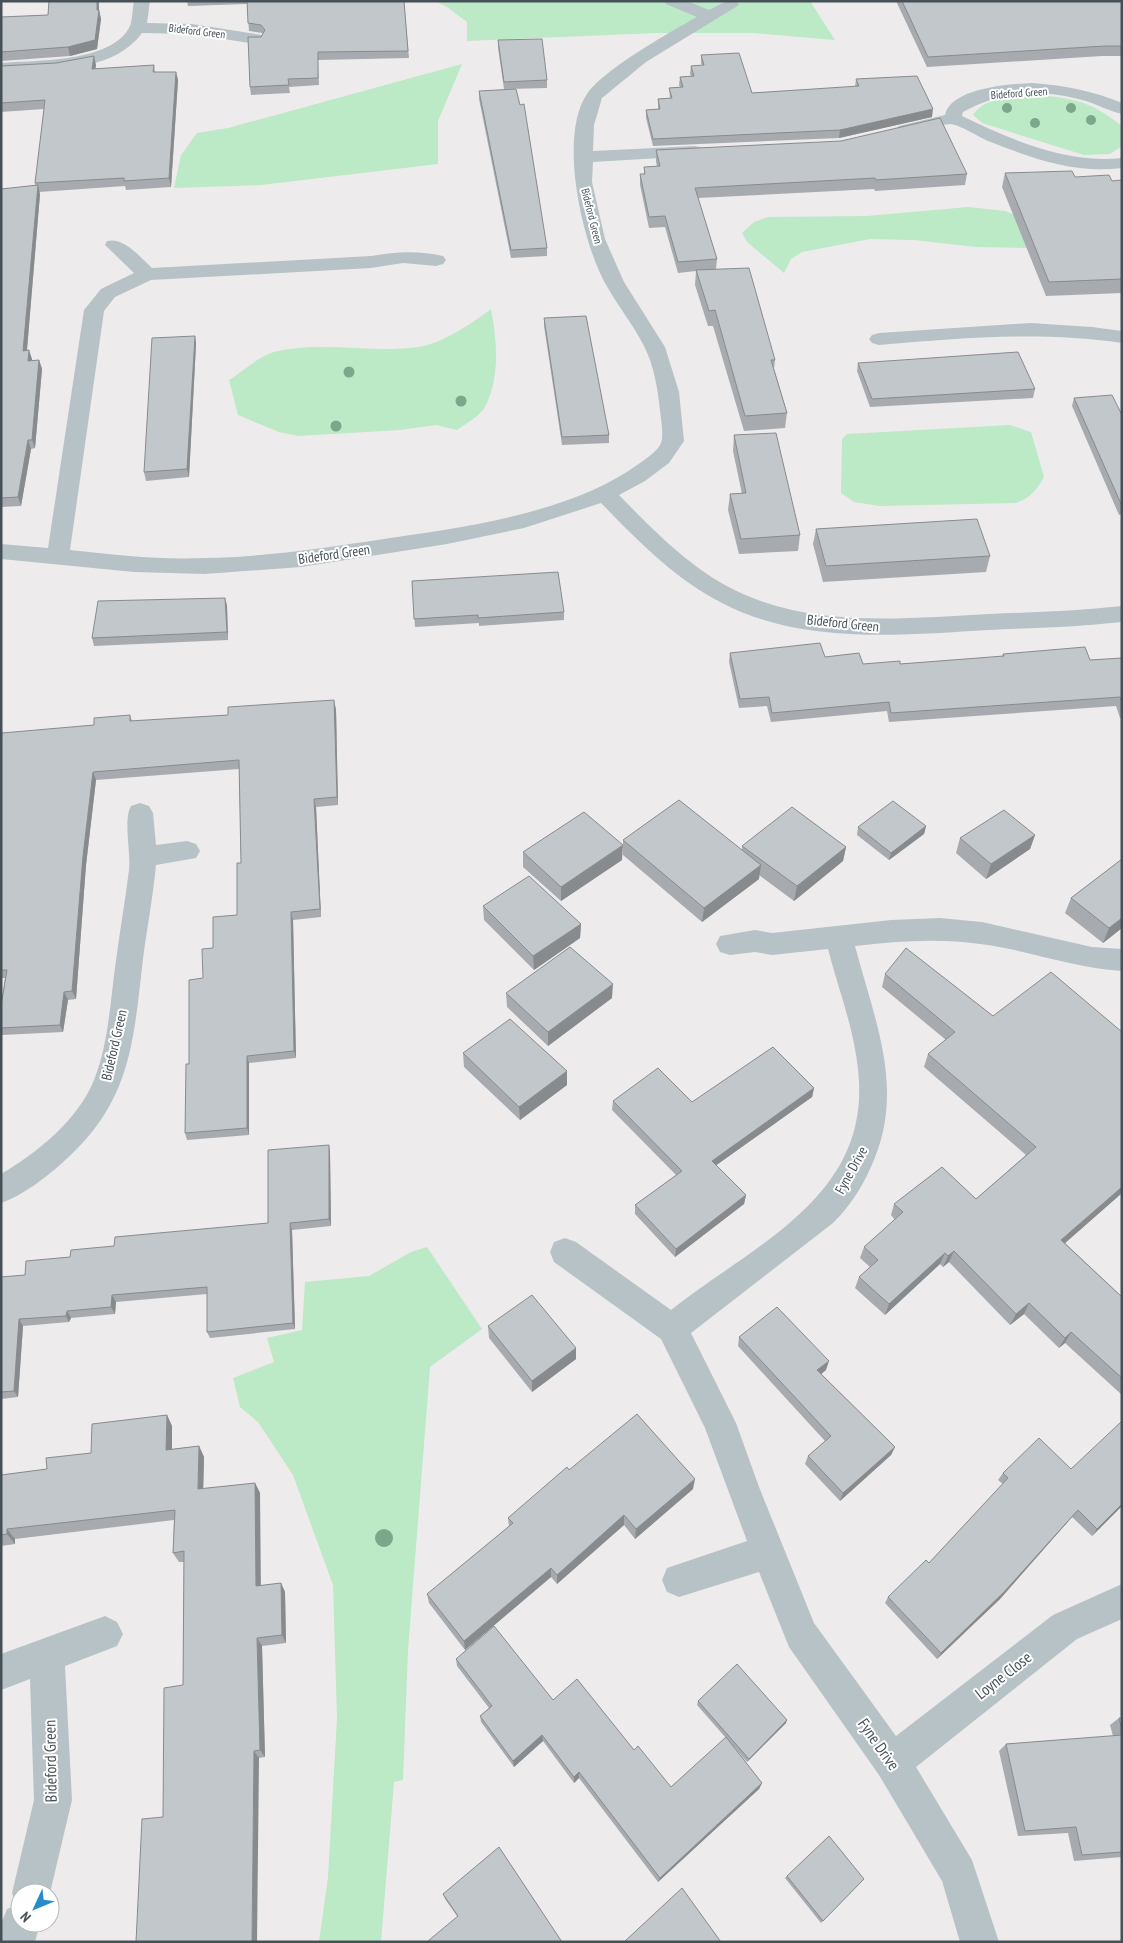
<svg xmlns="http://www.w3.org/2000/svg" width="1123" height="1943" font-family="'PT Sans Narrow',sans-serif">
  <style>
    .green { fill: #bce9c6 }
    .lines { fill: none; stroke-linecap: round; stroke-linejoin: round }
    .minor { fill: #b7c2c7; fill-rule: evenodd }
    .tree { fill: #7ca78a }
    .wall { fill: #a7abaf }
    .shaded-wall { fill: #888b8e }
    .building { fill: #c2c7cb; stroke: #888b8e }
    .labels { text-anchor: middle; dominant-baseline: central; stroke-width: 4; stroke-linejoin: round; paint-order: stroke }
    .far-street-label { font-size: 11px; fill: #455157; stroke: #fff }
    .street-label { font-size: 14px; fill: #455157; stroke: #fff }
    .near-street-label { font-size: 16px; fill: #455157; stroke: #fff }
  </style>
  <rect width="100%" height="100%" fill="#eeebec"/>
  <path class="green" d="M435 1H810L835 40 753 33H656L467 41V22L447 7Z
    M462 64 438 121V164L261 185 174 188 181 155 197 133 228 128Z
    M1048 96C1082 100 1095 105 1122 126V146L1110 154 1084 155 982 123 973 115C988 93 1025 98 1048 96Z
    M968 207 1005 211 1023 218 1034 248 976 247 914 240 870 239 802 252 791 259 784 273 747 242 742 233 754 222 768 217 867 216Z
    M491 309C497 340 500 376 486 405 481 416 466 423 457 430L436 425 400 430 298 436 279 432 238 415 229 380C242 372 259 356 274 352 322 340 370 354 418 347 442 344 472 323 491 309Z
    M1010 425 1031 432 1044 477C1037 490 1030 498 1016 503L880 506 854 502 841 493 842 439 847 434Z
    M427 1247 482 1329 430 1367 408 1650 403 1780 394 1782 381 1942H319L328 1877 337 1718 333 1585 293 1475 258 1422 240 1407 233 1378 274 1362 267 1338 302 1330 305 1282 369 1276 411 1252Z"/>
  <g class="lines">
    <path class="minor" d="M134 1H150L147 23 192 24 256 34 262 35 264 39 262 43 256 44 192 34 142 33C112 74 47 69 1 73V63C36 60 109 63 129 28 133 20 132 10 134 1Z
      M664 1H687L709 10 725 2H737L739 5 646 62 602 98 594 125 593 151 694 146 700 147 703 151 700 155 694 156 593 162 592 182 605 239 624 282 665 347 679 392 684 441 669 463 645 481 619 495C655 532 695 573 743 594 819 628 908 618 989 614 1034 612 1078 611 1122 606V622C1078 627 1033 628 989 630 902 635 804 645 724 604 676 580 638 541 601 503L524 528 447 544 301 567 204 574 134 572 1 559V544L48 548 84 310 101 289 134 273 105 245 107 241C124 237 140 257 152 268L371 256C395 252 418 250 443 256L446 260 443 264 436 266 403 263 371 268 151 280 115 297 104 311 70 550C115 555 160 560 205 558 265 557 324 548 384 539 466 527 572 513 640 463 648 457 661 449 662 439 663 430 661 419 660 411 658 390 654 365 644 346 633 324 617 305 605 283 582 241 558 136 587 94 603 70 670 32 697 17L666 4Z
      M1032 83C1063 85 1093 91 1122 103V114C1109 111 1098 105 1086 101 1043 89 1002 90 963 112L962 116C1012 140 1065 164 1122 158V168C1075 174 1031 158 988 141 979 137 958 124 950 124 935 125 919 132 905 135L899 134 896 130 899 126 945 115C951 88 1010 84 1032 83Z
      M1031 323 1092 327 1122 331V343C1040 331 960 338 879 345L872 343 869 339 872 335 879 333Z
      M140 803 149 806 153 813 156 845 187 841 196 844 200 851 196 858 156 865C153 897 147 928 143 959 133 1045 131 1103 61 1164 44 1179 23 1195 1 1203V1174C37 1153 78 1120 94 1080 108 1045 110 1005 115 968 119 935 125 903 129 870 131 852 123 820 131 806Z
      M940 918 982 922 1092 947 1122 949V971C1073 968 1028 950 980 944 938 938 897 941 855 946 875 1022 907 1092 870 1169 861 1189 849 1207 833 1223L691 1333 736 1423 759 1487 814 1623 896 1736 1053 1615 1122 1584V1619L1077 1639 916 1767 972 1860 999 1942H960L942 1881 879 1775 789 1647 759 1572 679 1597 667 1592 662 1580 667 1568 747 1541 705 1428 661 1339 554 1262 550 1252 554 1242 565 1238 576 1242 671 1310C750 1247 865 1200 859 1082 857 1036 839 992 828 949L772 955 755 952 730 955 720 952 716 944 720 936 755 930 772 933 891 920Z
      M105 1616 117 1622 123 1634 117 1646 65 1666 72 1800 50 1893H20V1923H40L35 1942H1V1924L7 1909 17 1905 12 1893 34 1800 30 1679 1 1690V1654Z"/>
  </g>
  <g class="tree">
    <circle cx="1007" cy="108" r="5"/>
    <circle cx="1071" cy="108" r="5"/>
    <circle cx="1091" cy="120" r="5"/>
    <circle cx="1035" cy="123" r="5"/>
    <circle cx="349" cy="372" r="5.5"/>
    <circle cx="461" cy="401" r="5.5"/>
    <circle cx="336" cy="426" r="5.5"/>
    <circle cx="384" cy="1538" r="9"/>
  </g>
  <path class="wall" d="M49 1H99V10L101 19 97 49 70 56 1 61V17L48 15Z
    M187 1H404L409 58 318 60 319 85 289 87 290 93 251 95 250 87 261 37 263 34 262 33 249 31 247 4 188 6Z
    M896 1H1122V56H1102L927 67Z
    M498 40 547 80V88L504 89 498 48Z
    M701 55 752 93 855 87 856 79 932 117 839 138 653 146 646 118V110L658 109V99L670 98 669 88 680 87 679 85 680 77 691 76 690 74 691 66 702 65 701 63Z
    M96 65 95 69 154 65 155 72H176L178 80 171 187 126 190 125 186 39 192 40 194 27 351 32 359 31 361 39 360 42 369 35 448 31 449 21 506 1 507V189L35 186V183L44 109 1 112V66Z
    M479 91 520 105 547 248V256L511 258 479 99Z
    M656 150 967 174 965 185 875 191 874 189 698 198 717 259 716 269 775 360 774 369 787 413 785 428 744 431 713 326H708L695 285 696 271 678 273 665 227 649 228 640 185V174H644V167H657L656 161Z
    M1005 173 1075 177 1112 181 1122 180V293L1046 296 1002 187Z
    M544 318 609 435V443L562 445 544 326Z
    M195 336 196 344 189 477 146 481 144 472Z
    M858 363 1035 389 1033 398 870 407 857 371Z
    M1074 398 1122 415V514L1119 515 1072 406Z
    M734 435 800 535 798 551 739 554 728 510 730 494H742L733 451Z
    M816 529 990 556 986 572 823 582 813 544Z
    M412 581 564 612V620L479 626V623L415 627Z
    M225 598 227 606 228 640 94 646 92 638Z
    M730 653 825 657 863 664H900L1002 657 1003 654 1090 660 1122 658V718H1120L1116 706 889 722 887 711 771 722 767 706 739 708 729 662Z
    M336 709 338 805 316 807 321 917 293 920 296 1058 249 1063V1135L187 1140 185 1133 189 1064 203 978 213 948 237 915 241 863 239 769 96 780 86 865 76 999 68 1000 63 1032 2 1035 1 1006 5 978H1V744L94 725 130 715 132 721Z
    M926 826 924 834 889 860 857 835 858 827Z
    M1035 835 1030 849 986 879 956 853 960 838Z
    M623 840 742 850V846L846 847 843 861 794 901 759 875V879L702 922 623 855Z
    M523 852 622 860 561 901 523 867Z
    M1122 859V928L1103 943 1065 913 1071 898Z
    M483 906 581 924 580 938 534 970 484 920Z
    M885 974 993 1016 1122 1032V1193L1065 1243 1122 1297V1395L1065 1343 1059 1348 1024 1314 1010 1325 949 1262 943 1267 940 1264 885 1315 855 1288 859 1277 870 1267 860 1258 864 1247 895 1220 891 1215 894 1204 976 1199 1026 1155 924 1067 928 1054 946 1040 882 987Z
    M506 993 612 998 548 1046 507 1007Z
    M463 1053 567 1085 520 1120 464 1067Z
    M814 1088 812 1097 716 1165 746 1195 744 1204 675 1257 635 1214V1205L676 1175 612 1110 613 1101 692 1102Z
    M329 1145 330 1153 331 1226 292 1230 295 1329 210 1338 207 1332V1294L116 1302 115 1314 71 1318 69 1322 23 1326 18 1397 1 1399V1277L25 1275 70 1257 114 1246 268 1223Z
    M488 1326 576 1359 532 1392 489 1338Z
    M739 1337 826 1370 821 1374 895 1447 891 1455 840 1501 805 1464 808 1456 825 1441 738 1346Z
    M167 1415 172 1426V1449L199 1446 204 1457 203 1489 255 1483 260 1493V1586L281 1583 285 1592 286 1643 262 1646 265 1757 259 1758 163 1817 183 1685 184 1562H179L173 1553 174 1520 15 1539V1544L1 1546V1475L47 1469 91 1453Z
    M1071 1469 1122 1506 1092 1536 1072 1517 1000 1599 937 1659 885 1603 888 1597 929 1563 1003 1484 998 1480 1003 1473Z
    M569 1470 693 1489 635 1539 624 1525 557 1584 551 1577 465 1650 429 1603 427 1594 509 1527 508 1518Z
    M456 1659 553 1700 634 1750 671 1787 726 1738 697 1705 698 1701 786 1723 747 1762 729 1741 762 1783 759 1789 658 1882 579 1778 574 1783 543 1741 514 1767 481 1722 480 1716 489 1708 457 1666Z
    M1119 1718H1122V1857L1074 1861 1068 1833 1018 1836 999 1751 1006 1744 1113 1736 1110 1725Z
    M787 1876 864 1879 821 1923 785 1878Z
    M443 1894 562 1942 457 1916 445 1899Z"/>
  <path class="shaded-wall" d="M97 1H99V13V10L101 19 97 49 70 56 68 47 97 10Z
    M94 56 96 65 94 78 92 69Z
    M176 72 178 80 171 187 169 178Z
    M933 109 932 117 839 138 840 130Z
    M38 185 40 194 26 360 23 351Z
    M195 336 196 344 189 477 187 469Z
    M29 350 32 359 30 370 28 361Z
    M39 360 42 369 35 448 32 440Z
    M28 440 31 449 21 506 18 497Z
    M225 598 227 606 228 640 227 632Z
    M334 700 336 709 338 805 337 797Z
    M93 772 96 780 86 865 76 999 72 991 83 856Z
    M314 799 316 807 321 917 320 909Z
    M926 826 924 834 889 860 891 853Z
    M1035 835 1030 849 986 879 991 864Z
    M623 845 622 860 561 901V887Z
    M846 847 843 861 794 901 797 886Z
    M761 865 759 879 702 922 704 908Z
    M291 912 293 920 296 1058 294 1051Z
    M1122 918V928L1103 943 1109 928Z
    M581 924 580 938 534 970 533 956Z
    M613 984 612 998 548 1046V1032Z
    M64 992 68 1000 63 1032 60 1025Z
    M247 1056 249 1063V1135L247 1128Z
    M567 1071V1085L520 1120 519 1107Z
    M814 1088 812 1097 711 1169 712 1161Z
    M329 1145 330 1153 331 1226 329 1219Z
    M1122 1187V1193L1056 1251 1061 1240Z
    M746 1195 744 1204 675 1257 676 1249Z
    M290 1223 292 1230 295 1329 293 1323Z
    M954 1251 949 1262 943 1267 948 1256Z
    M945 1253 940 1264 885 1315 889 1304Z
    M112 1295 116 1302 115 1314 111 1307Z
    M1029 1303 1024 1314 1010 1325 1016 1314Z
    M67 1311 71 1318 69 1322 66 1316Z
    M19 1319 23 1326 18 1397 14 1391Z
    M1071 1332 1065 1343 1059 1348 1065 1338Z
    M576 1348V1359L532 1392V1381Z
    M829 1361 826 1370 815 1379 817 1370Z
    M167 1415 172 1426V1460L166 1450Z
    M199 1446 204 1457 203 1499 198 1489Z
    M895 1447 891 1455 840 1501 843 1493Z
    M695 1479 693 1489 635 1539 636 1529Z
    M255 1483 260 1493 261 1595 256 1586Z
    M1122 1504V1506L1092 1536 1097 1529Z
    M1078 1510 1072 1517 1000 1599 937 1659 941 1653Z
    M624 1515V1525L557 1584V1575Z
    M7 1529 15 1539V1544L7 1534Z
    M551 1568V1577L465 1650 464 1641Z
    M281 1583 285 1592 286 1643 282 1635Z
    M257 1638 262 1646 265 1757 260 1750Z
    M787 1720 786 1723 747 1762 749 1759Z
    M542 1735 543 1741 514 1767 513 1761Z
    M254 1751 259 1758 257 1942H252Z
    M579 1772V1778L574 1783V1777Z
    M762 1783 759 1789 658 1882 660 1878Z"/>
  <path class="building" d="M49 1H97V10H99L95 40 68 47 1 52V17L48 15Z
    M247 1H404L408 51 318 52V78L288 79 289 85 250 87 248 37H261L265 30 261 25 248 23Z
    M902 1H1122V46H1105L928 57Z
    M542 39 547 80 504 82 498 40Z
    M739 53 752 93 859 86 856 79 917 76 933 109 840 130 653 139 646 110 660 109 658 99 672 98 669 88 683 87 680 77 694 76 691 66 704 65 701 55Z
    M94 56 92 69 154 65 153 72H176L169 178 124 181V178L35 183 45 100 1 103V66L56 63Z
    M516 89 520 105 524 104 547 248 511 250 479 91Z
    M940 118 967 174 876 180 875 178 695 188 717 259 678 262 665 216 649 217 640 174H645L644 167 660 166 656 150 841 141Z
    M1072 171 1075 177 1109 175 1112 181 1122 180V279L1049 282 1005 173Z
    M38 185 23 351 29 350 28 361 39 360 32 440H28L18 497 1 498V189Z
    M749 268 775 360H771L787 413 745 416 715 310 709 311 696 270Z
    M586 316 609 435 562 437 544 318Z
    M195 336 187 469 144 472 152 338Z
    M1018 352 1035 389 872 399 858 363Z
    M1112 395 1122 415V506L1074 398Z
    M776 433 800 535 741 539 730 494 746 493 734 435Z
    M977 519 990 556 826 566 816 529Z
    M558 572 564 612 478 618V615L414 619 412 581Z
    M225 598 227 632 92 638 98 601Z
    M820 643 825 657 859 653 863 664 900 661V664L1004 656 1003 654 1085 647 1090 660 1122 658V702L1120 697 891 713 889 702 772 713 769 697 740 699 730 653Z
    M334 700 337 797 314 799 320 909 291 912 294 1051 247 1056V1128L185 1133 186 1064H189V980L203 978 202 949 213 948V917L237 915V863H241L239 760 93 772 83 856 72 991 64 992 60 1025 1 1028V1006L7 970H1V744L2 733 94 725V718L130 715V721L228 715V707Z
    M679 800 761 865 704 908 623 840Z
    M893 801 926 826 891 853 858 827Z
    M792 807 846 847 797 886 742 846Z
    M1004 810 1035 835 991 864 960 838Z
    M584 812 623 845 561 887 523 852Z
    M1122 859V918L1109 928 1071 898Z
    M529 876 581 924 533 956 483 906Z
    M570 947 613 984 548 1032 506 993Z
    M906 948 993 1016 1051 972 1122 1032V1187L1061 1240 1122 1297V1378L1071 1332 1065 1338 1029 1303 1016 1314 954 1251 948 1256 945 1253 889 1304 859 1277 878 1260 864 1247 903 1212 894 1204 942 1167 976 1199 1036 1147 928 1054 955 1032 885 974Z
    M510 1019 567 1071 519 1107 463 1053Z
    M773 1047 814 1088 712 1161 746 1195 676 1249 635 1205 682 1171 613 1101 658 1068 692 1102Z
    M329 1145V1219L290 1223 293 1323 207 1332V1287L112 1295 111 1307 67 1311 66 1316 19 1319 14 1391 1 1392V1277L25 1275 26 1261 70 1257 71 1250 114 1246 115 1237 268 1223V1150Z
    M532 1295 576 1348 532 1381 488 1326Z
    M777 1307 829 1361 817 1370 895 1447 843 1493 808 1456 831 1436 739 1337Z
    M637 1414 695 1479 636 1529 624 1515 557 1575 551 1568 464 1641 427 1594 513 1523 508 1518 567 1467 569 1470Z
    M167 1415 166 1450 199 1446 198 1489 255 1483 256 1586 281 1583 282 1635 257 1638 260 1750 254 1751 252 1942H136L142 1819 163 1817 164 1688 183 1685 184 1551 173 1553 175 1510 7 1529V1534L1 1535V1475L47 1469 46 1458 91 1453 92 1424Z
    M1122 1421V1504L1097 1529 1078 1510 1004 1592 941 1653 888 1597 926 1560 929 1563 1008 1478 1003 1473 1039 1438 1071 1469Z
    M494 1626 553 1700 577 1679 634 1750 638 1746 671 1787 726 1737 762 1783 660 1878 579 1772 574 1777 542 1735 513 1761 480 1716 492 1706 456 1659Z
    M737 1664 787 1720 749 1759 698 1701Z
    M1119 1718H1122V1730Z
    M1122 1735V1852L1082 1855 1076 1827 1025 1831 1006 1744Z
    M829 1836 864 1879 823 1921 787 1876Z
    M499 1847 562 1942H429L428 1941 458 1916 443 1894Z
    M682 1888 721 1942H624Z"/>
  <g class="labels">
    <g class="far-street-label">
      <text transform="translate(197 31) rotate(7)">Bideford Green</text>
      <text transform="translate(1019 93) rotate(-4)">Bideford Green</text>
      <text transform="translate(592 216) rotate(76)">Bideford Green</text>
    </g>
    <g class="street-label">
      <text transform="translate(334 554) rotate(-8)">Bideford Green</text>
      <text transform="translate(843 623) rotate(6)">Bideford Green</text>
      <text transform="translate(114 1045) rotate(-77)">Bideford Green</text>
      <text transform="translate(851 1170) rotate(-61)">Fyne Drive</text>
    </g>
    <g class="near-street-label">
      <text transform="translate(1003 1675) rotate(-38)">Loyne Close</text>
      <text transform="translate(879 1744) rotate(55)">Fyne Drive</text>
      <text transform="translate(50 1761) rotate(-91)">Bideford Green</text>
    </g>
  </g>
  <rect width="1123" height="1943" fill="none" stroke="#455157" stroke-width="5"/>
  <g transform="translate(35 1908) rotate(226)"><circle r="24" fill="#ffffff" stroke="#b5b9bc"/>
  <path d="M0-4L9 19L0 12L-9 19Z" fill="#288bcb"/>
  <text y="-8" font-size="14" font-weight="bold" text-anchor="middle" fill="#455157">N</text>
  </g>
</svg>
